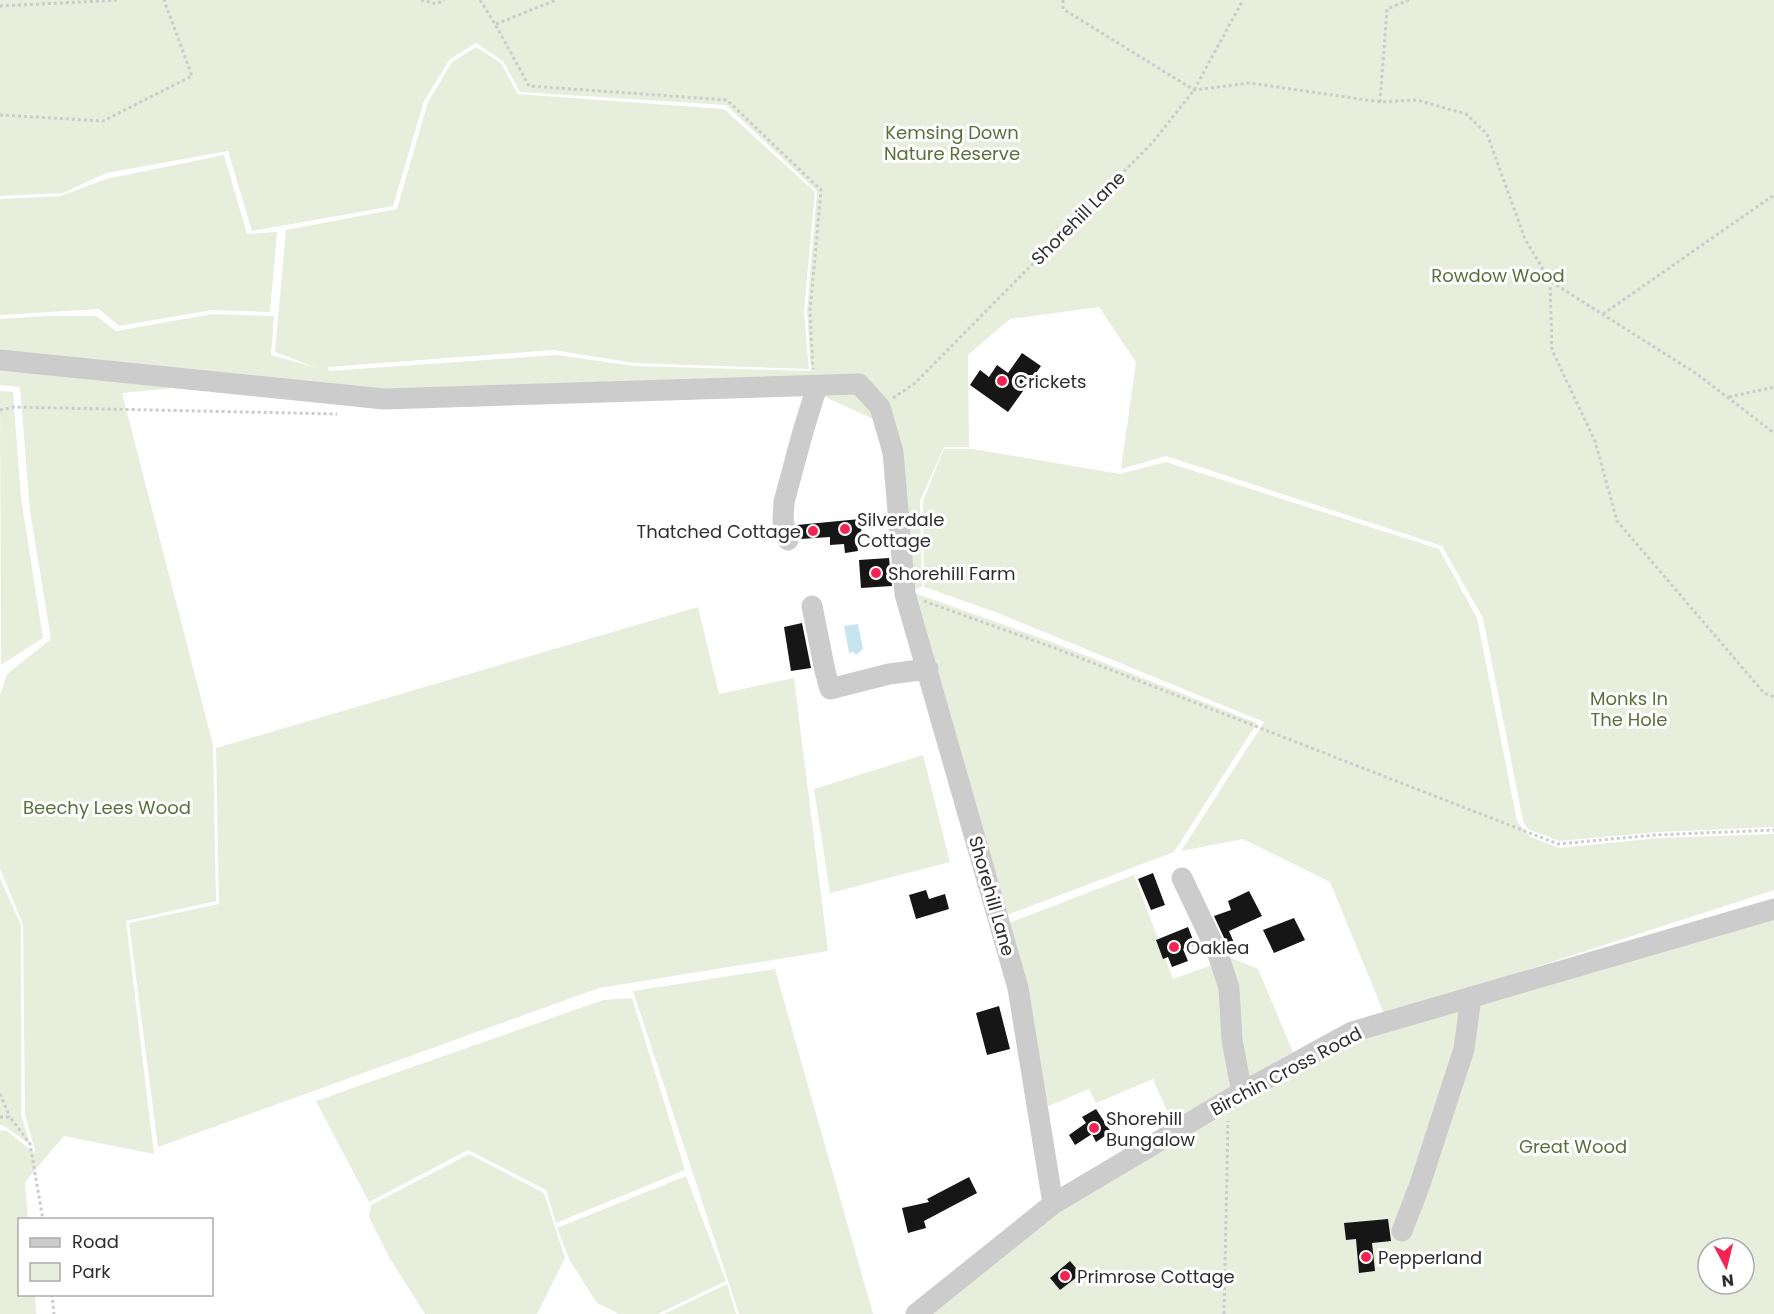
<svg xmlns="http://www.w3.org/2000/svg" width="1774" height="1314" font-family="Poppins,sans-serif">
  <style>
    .green { fill: #e8eedc; fill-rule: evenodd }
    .water { fill: #c7e5ef }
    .building { fill: #161616 }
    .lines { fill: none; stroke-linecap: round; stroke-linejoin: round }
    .path { stroke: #ccc; stroke-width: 3; stroke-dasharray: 3 3; stroke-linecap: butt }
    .minor { stroke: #ccc; stroke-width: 21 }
    .poi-dot { fill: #f42452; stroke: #fff; stroke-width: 2 }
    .labels { text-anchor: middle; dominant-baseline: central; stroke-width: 6; stroke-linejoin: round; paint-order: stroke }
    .park-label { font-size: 18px; fill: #5a6f39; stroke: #fff }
    .street-label { font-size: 18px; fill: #2f2f2f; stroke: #fff }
    .poi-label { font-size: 18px; fill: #2f2f2f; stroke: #fff; text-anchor: start }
  </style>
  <rect width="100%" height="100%" fill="#fff"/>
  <path class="green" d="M0 0H1774V827L1659 832 1559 841 1528 829 1523 821 1483 618 1442 546 1166 456 1121 469 1136 362 1099 307 1010 319 968 355 969 447H944L920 501 922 587 908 592 877 421 823 396 388 394 214 384 122 393 213 745 216 901 126 921 154 1154 64 1136 25 1182 28 1219 20 1220V1294L35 1295 36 1314H0V1130L7 1131 36 1154 25 1115 23 924 0 869V695L7 674 51 639 30 511 20 387 0 385V319L47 316H96L116 331 213 314 274 316 271 355 317 368 275 352 286 230 397 209 428 102 452 62 476 47 501 63 518 94 724 109 815 192 804 311 809 369 635 363 553 350 328 367 329 371 556 355 634 366 811 371 807 311 817 191 726 105 520 92 503 61 476 43 450 59 424 101 393 206 252 231 228 151 106 173 63 193 0 196Z
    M224 155 247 234 277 232 270 312 212 310 119 326 99 309 0 315V199L61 196 106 179Z
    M0 391 13 392 21 498 43 638 1 665Z
    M944 449H973L1120 474 1166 462 1439 549 1477 618 1517 821 1529 836 1559 848 1658 838 1774 834V890L1385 1016 1330 882 1243 839 1181 851 1264 722 998 613 924 587 923 501Z
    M912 592 1049 641 1257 723 1174 852 1007 915Z
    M698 607 719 694 794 678 828 951 599 988 158 1147 129 923 219 904 216 748Z
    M923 755 950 862 830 893 814 789Z
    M1134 875 1173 979 1231 958 1258 969 1293 1052 1172 1122 1153 1079 1096 1103 1089 1089 1044 1108 1006 924Z
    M0 878 21 925V1114L30 1144 4 1126 0 1125Z
    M1774 904V1314H925L1059 1210 1350 1043ZM1708 1248H1744V1284H1708Z
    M775 969 873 1314H739L633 991Z
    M632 998 685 1170 556 1223 546 1190 468 1150 369 1202 316 1101 603 1000Z
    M469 1154 544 1193 565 1258 537 1314H425L389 1257 369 1217 371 1205Z
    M686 1176 726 1281 658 1314H619L597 1303 570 1261 557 1228Z
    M727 1284 736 1314H664Z"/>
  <path class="water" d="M858 624 863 649 856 655 853 652 849 653 844 626Z"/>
  <path class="building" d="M1022 353 1041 366 1008 412 970 385 980 370 989 377 997 365 1008 373Z
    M860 519 862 537 856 538 858 551 845 553 844 544 830 545V537L800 539 797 525Z
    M889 558 892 586 861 588 859 560Z
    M802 623 811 668 791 671 784 627Z
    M1153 873 1165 905 1151 910 1138 879Z
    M926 890 929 899 945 894 949 909 916 919 909 895Z
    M1249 891 1262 916 1229 931 1237 950 1231 953 1214 916 1231 910 1228 901Z
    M1294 918 1305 940 1274 953 1263 930Z
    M1188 927 1195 945 1183 949 1188 961 1172 967 1168 957 1163 959 1156 940Z
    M999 1006 1010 1049 987 1055 976 1013Z
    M1096 1109 1111 1132 1096 1142 1092 1134 1075 1145 1069 1135 1086 1123 1082 1117Z
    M969 1177 977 1193 924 1221 926 1228 908 1233 902 1208 929 1202 927 1199Z
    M1388 1219 1391 1241 1372 1243 1375 1271 1359 1273 1356 1239 1346 1240 1344 1223Z
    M1070 1261 1081 1274 1060 1290 1050 1278Z"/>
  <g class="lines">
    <path class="path" d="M421 0 436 4 444 0
      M480 0 495 24 529 86 727 100 821 190 810 312 813 369
      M1063 0V9L1194 90 1250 83 1380 102 1417 100 1466 114 1487 134 1525 239 1550 281 1697 374 1774 433
      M0 6 120 0
      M496 24 556 0
      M1380 102 1387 9 1409 0
      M0 115 103 121 192 76 164 0
      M1550 281 1552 350 1595 441 1617 521 1764 693 1774 697
      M1603 314 1774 195
      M1729 397 1774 387
      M893 398 915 383 1153 142 1194 90 1243 0
      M0 410 14 407 337 414
      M924 601 1052 647 1558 844 1655 835 1774 830
      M0 1094 10 1117
      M0 1117H10L30 1144 43 1220
      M52 1294 54 1314
      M1224 1314 1228 1121"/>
    <path class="minor" d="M0 360 384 399 859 384 880 407 893 452 905 594 1018 988 1053 1204
      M788 540 783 521 784 502 802 435 817 386
      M812 606 825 671 830 689 889 674 928 669
      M1182 878 1218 954 1229 988 1232 1040 1242 1093
      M1402 1231 1420 1184 1464 1049 1471 997
      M916 1314 1053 1204 1228 1100 1352 1032 1774 909"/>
  </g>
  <g class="poi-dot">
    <circle cx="1002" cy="381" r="6"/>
    <circle cx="845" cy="529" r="6"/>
    <circle cx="813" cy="531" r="6"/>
    <circle cx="876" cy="573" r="6"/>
    <circle cx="1174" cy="947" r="6"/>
    <circle cx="1094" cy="1128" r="6"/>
    <circle cx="1366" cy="1257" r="6"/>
    <circle cx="1065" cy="1276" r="6"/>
  </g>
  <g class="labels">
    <g class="park-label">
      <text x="952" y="132">Kemsing Down<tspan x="952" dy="21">Nature Reserve</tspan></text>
      <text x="1498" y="275">Rowdow Wood</text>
      <text x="1629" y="698">Monks In<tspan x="1629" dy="21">The Hole</tspan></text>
      <text x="107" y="807">Beechy Lees Wood</text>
      <text x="1573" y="1146">Great Wood</text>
    </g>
    <g class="street-label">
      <text transform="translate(1078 218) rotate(-45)">Shorehill Lane</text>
      <text transform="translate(992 896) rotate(74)">Shorehill Lane</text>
      <text transform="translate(1286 1071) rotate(-28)">Birchin Cross Road</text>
    </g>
    <g class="poi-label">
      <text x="1014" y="381">Crickets</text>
      <text x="857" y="519">Silverdale<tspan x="857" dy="21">Cottage</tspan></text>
      <text x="801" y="531" text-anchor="end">Thatched Cottage</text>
      <text x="888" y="573">Shorehill Farm</text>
      <text x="1186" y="947">Oaklea</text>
      <text x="1106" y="1118">Shorehill<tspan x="1106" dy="21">Bungalow</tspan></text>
      <text x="1378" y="1257">Pepperland</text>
      <text x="1077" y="1276">Primrose Cottage</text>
    </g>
  </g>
  <rect x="18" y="1218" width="195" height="78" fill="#ffffff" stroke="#acacac" stroke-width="1.5"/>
  <rect x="30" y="1238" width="30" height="9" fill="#cccccc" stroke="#acacac" stroke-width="1.5"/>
  <text x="72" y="1248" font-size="18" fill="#2f2f2f">Road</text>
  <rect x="30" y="1263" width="30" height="18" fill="#e8eedc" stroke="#acacac" stroke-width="1.5"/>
  <text x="72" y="1278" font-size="18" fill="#2f2f2f">Park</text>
  <g transform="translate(1726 1266) rotate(173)"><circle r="28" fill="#ffffff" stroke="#acacac" stroke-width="1.5"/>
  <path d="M0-4.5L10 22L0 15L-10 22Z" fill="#f42452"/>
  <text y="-9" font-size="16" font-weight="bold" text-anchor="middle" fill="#2f2f2f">N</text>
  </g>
</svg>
